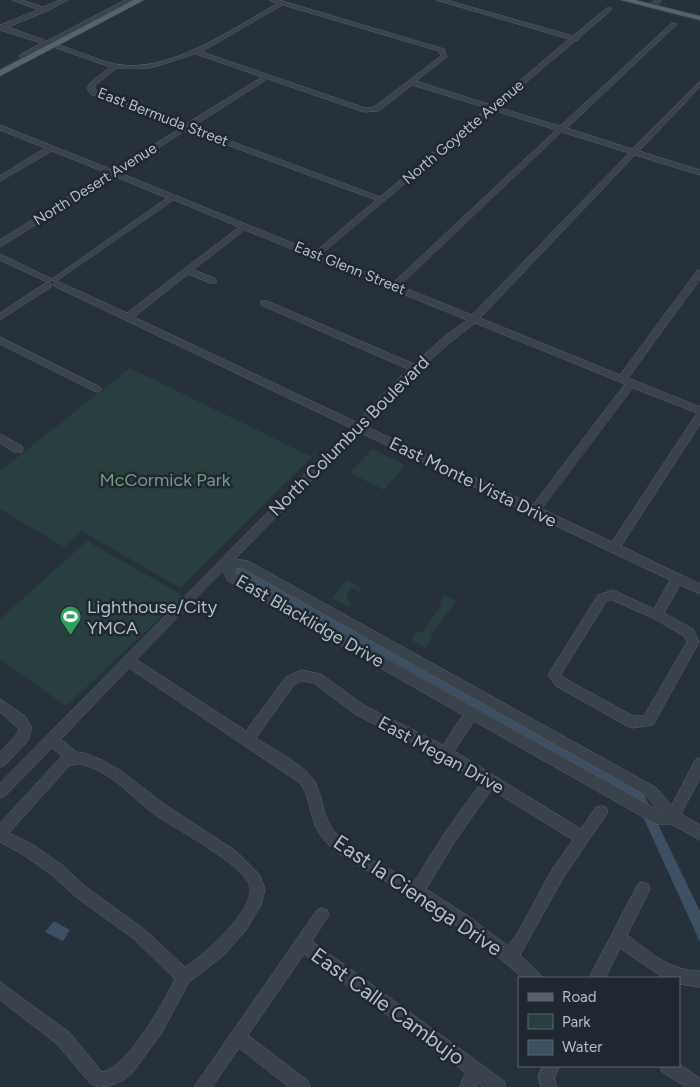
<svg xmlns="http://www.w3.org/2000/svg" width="700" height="1087" font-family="Figtree,sans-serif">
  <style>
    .green { fill: #293e3e }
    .water { fill: #3d5063 }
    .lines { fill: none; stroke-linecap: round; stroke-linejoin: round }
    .minor-casing { stroke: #58616a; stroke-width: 1 }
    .major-casing { stroke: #434c55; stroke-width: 1 }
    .minor { fill: #3a434c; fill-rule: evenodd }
    .major { fill: #58626c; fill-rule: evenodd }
    .labels { text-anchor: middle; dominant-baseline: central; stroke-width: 5; stroke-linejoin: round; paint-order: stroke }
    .far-street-label { font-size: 15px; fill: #b6bec7; stroke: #1f2831 }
    .street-label { font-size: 18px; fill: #b6bec7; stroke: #1f2831 }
    .park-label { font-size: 18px; fill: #769b7d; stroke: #1f2831 }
    .poi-label { font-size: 18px; fill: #b6bec7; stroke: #1f2831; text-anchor: start }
    .near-street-label { font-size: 21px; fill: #b6bec7; stroke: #1f2831 }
  </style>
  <rect width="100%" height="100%" fill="#26313c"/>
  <path class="green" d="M130 368 312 457 180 588 82 531 64 547 0 509V471Z
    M372 449 405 465 384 490 350 473Z
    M87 541 184 596 66 706 0 659V619Z
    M347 580 362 588 359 592 352 588 346 595 352 605 350 607 332 598Z
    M445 595 456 601 430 637 432 638 425 648 411 640 418 631 421 633 442 605 440 603Z"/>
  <path class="water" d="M240 565 643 793 700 911V942L644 819 627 793 233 572Z
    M54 921 70 930 63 941 45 932Z"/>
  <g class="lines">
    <defs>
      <path id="minor" d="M13 0H22L43 7 60 0H68L47 11 8 27 47 41 125 0H133L53 43C73 49 94 59 115 64 168 75 233 28 277 4L269 0H279L444 49 447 57 416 81 491 105 569 39 436 0H446L573 36 607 8H611V10L579 38 578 40 575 41 497 107 560 126 672 23 677 24 567 128 632 149 700 81V87L639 151 700 170V175L635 155 480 318 620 375 697 271 700 270V279L628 378 700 407V424L621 546 700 584V594L680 585 664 613 693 629 699 642 653 725 632 728 627 726 556 686 548 675 598 595 613 590 654 609 670 580 359 432 235 559 248 561 655 787 672 805 695 760 700 758V778L681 814 700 825V840L671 824H657L652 822 474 721 454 751 581 829 596 807 601 806 606 807 608 812 563 878 520 955 539 973 542 978H523L484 945 436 911 341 855C328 845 318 836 313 819 309 807 308 793 300 783L129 668 61 739 76 752 84 753 102 760 121 771 164 804 236 851 259 874 265 889 261 905 246 930 223 956 189 982 161 1034 133 1072 124 1080 109 1086 99 1087 91 1084 57 1044 0 1000V982L69 1032 102 1072C128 1067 164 1002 175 979L134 939 76 897 52 875 22 854 0 842V823L62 756 52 748 5 796 0 798V783L351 428 54 286 53 284 56 282 52 280 49 282 52 285 51 287 0 320V313L47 282 0 260V254L52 279 167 198 114 176 0 247V240L107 173 52 151 0 181V176L45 148 0 130V125L113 170 181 128 92 95 87 89 90 83 110 67 48 45 28 56 30 57V59L20 57V55L41 43 0 30V25L38 10ZM283 5 439 51 441 56 374 107 365 108 202 52ZM196 54 262 77 186 124 98 91 95 89V85L117 68H150ZM268 79 364 112 379 111 412 85 487 108 380 197 193 127ZM493 110 556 130 393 283 322 254ZM187 130 376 200 315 252 120 173ZM562 132 629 153 472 315 400 286ZM174 200 239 227 127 313 57 281ZM245 230 467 320 445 336 414 364 267 301H261V305L408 369 356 422 134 317 188 274 210 283H216V279L194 270ZM475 323 625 384 533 505 365 426C400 389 434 353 475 323ZM633 388 697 413 612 542 542 509ZM233 568H242L645 795 658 810 236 575ZM223 571 228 581 463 715 443 745 365 706 321 674 301 670 286 677 246 731 137 660ZM612 600 653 618 684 636 687 642 644 716H633L564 678 561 674 606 602ZM302 681 314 683 355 714 440 757 481 783 446 831 414 882C388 868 354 854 334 831 323 818 323 799 316 784 306 765 274 750 256 738L294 685ZM79 764C108 768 131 797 154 814 174 828 245 865 250 887 255 910 203 956 185 967L144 929 86 887 62 865 32 844 9 833 69 766ZM492 790 573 840 553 868 517 934 508 946 471 918 426 889 455 841Z
        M655 0H662L655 6H651V4Z
        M0 337 100 387 102 389 97 392 94 391 0 344Z
        M0 434 22 446 23 449 22 452H14L0 443Z
        M0 699 25 716 32 728 27 742 5 765 0 767V752L17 734 19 729 0 712Z
        M643 882 648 884 650 889 627 935C650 952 670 971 700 971V987L679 984V978L662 977 620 948 605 978H589L638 884Z
        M322 908 327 910 329 915 312 941 504 1081 506 1087H484L478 1083 476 1087H459L466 1073 304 954 248 1035 308 1081 310 1087H289L239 1048 212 1087H194L317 910Z
        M679 1064 700 1078V1087H686L662 1072 660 1066H679Z
        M543 1066H560L554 1078 557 1087H541L538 1077Z"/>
      <path id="major" d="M134 0H144L0 76V70Z
        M621 0H635L700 16V20Z"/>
    </defs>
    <use href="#minor" class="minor-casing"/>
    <use href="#major" class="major-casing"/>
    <use href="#minor" class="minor"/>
    <use href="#major" class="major"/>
  </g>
  <defs>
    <symbol id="stadium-pin" viewBox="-11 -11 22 30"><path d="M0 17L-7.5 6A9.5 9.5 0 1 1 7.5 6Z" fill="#2e9e5b" stroke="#1f2831"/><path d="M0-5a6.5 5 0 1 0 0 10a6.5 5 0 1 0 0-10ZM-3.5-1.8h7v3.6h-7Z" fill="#fff"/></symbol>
  </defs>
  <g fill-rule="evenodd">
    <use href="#stadium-pin" x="58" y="604" width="25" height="34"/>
  </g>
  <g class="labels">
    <g class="far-street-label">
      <text transform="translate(163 117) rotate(21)">East Bermuda Street</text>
      <text transform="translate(463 132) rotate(-40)">North Goyette Avenue</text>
      <text transform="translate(95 184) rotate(-32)">North Desert Avenue</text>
      <text transform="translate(350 268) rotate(22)">East Glenn Street</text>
    </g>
    <g class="street-label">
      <text transform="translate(349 436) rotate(-45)">North Columbus Boulevard</text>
      <text transform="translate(473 482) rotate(26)">East Monte Vista Drive</text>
      <text transform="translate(310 621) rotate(30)">East Blacklidge Drive</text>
      <text transform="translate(441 755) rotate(29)">East Megan Drive</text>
    </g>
    <g class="park-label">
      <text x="165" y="480">McCormick Park</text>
    </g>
    <g class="poi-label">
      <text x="87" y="607">Lighthouse/City<tspan x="87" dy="21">YMCA</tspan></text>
    </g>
    <g class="near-street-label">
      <text transform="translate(418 895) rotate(34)">East la Cienega Drive</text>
      <text transform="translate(388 1006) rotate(36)">East Calle Cambujo</text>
    </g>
  </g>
  <rect x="518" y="977" width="162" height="90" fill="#1f2831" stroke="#5b646d"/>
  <rect x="528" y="993" width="25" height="8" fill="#58626c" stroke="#5b646d"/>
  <text x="562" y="1002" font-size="15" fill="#b6bec7">Road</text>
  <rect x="528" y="1014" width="25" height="15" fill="#293e3e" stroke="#5b646d"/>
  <text x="562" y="1027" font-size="15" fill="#b6bec7">Park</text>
  <rect x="528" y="1040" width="25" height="15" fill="#3d5063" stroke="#5b646d"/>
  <text x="562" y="1052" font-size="15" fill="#b6bec7">Water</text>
</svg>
